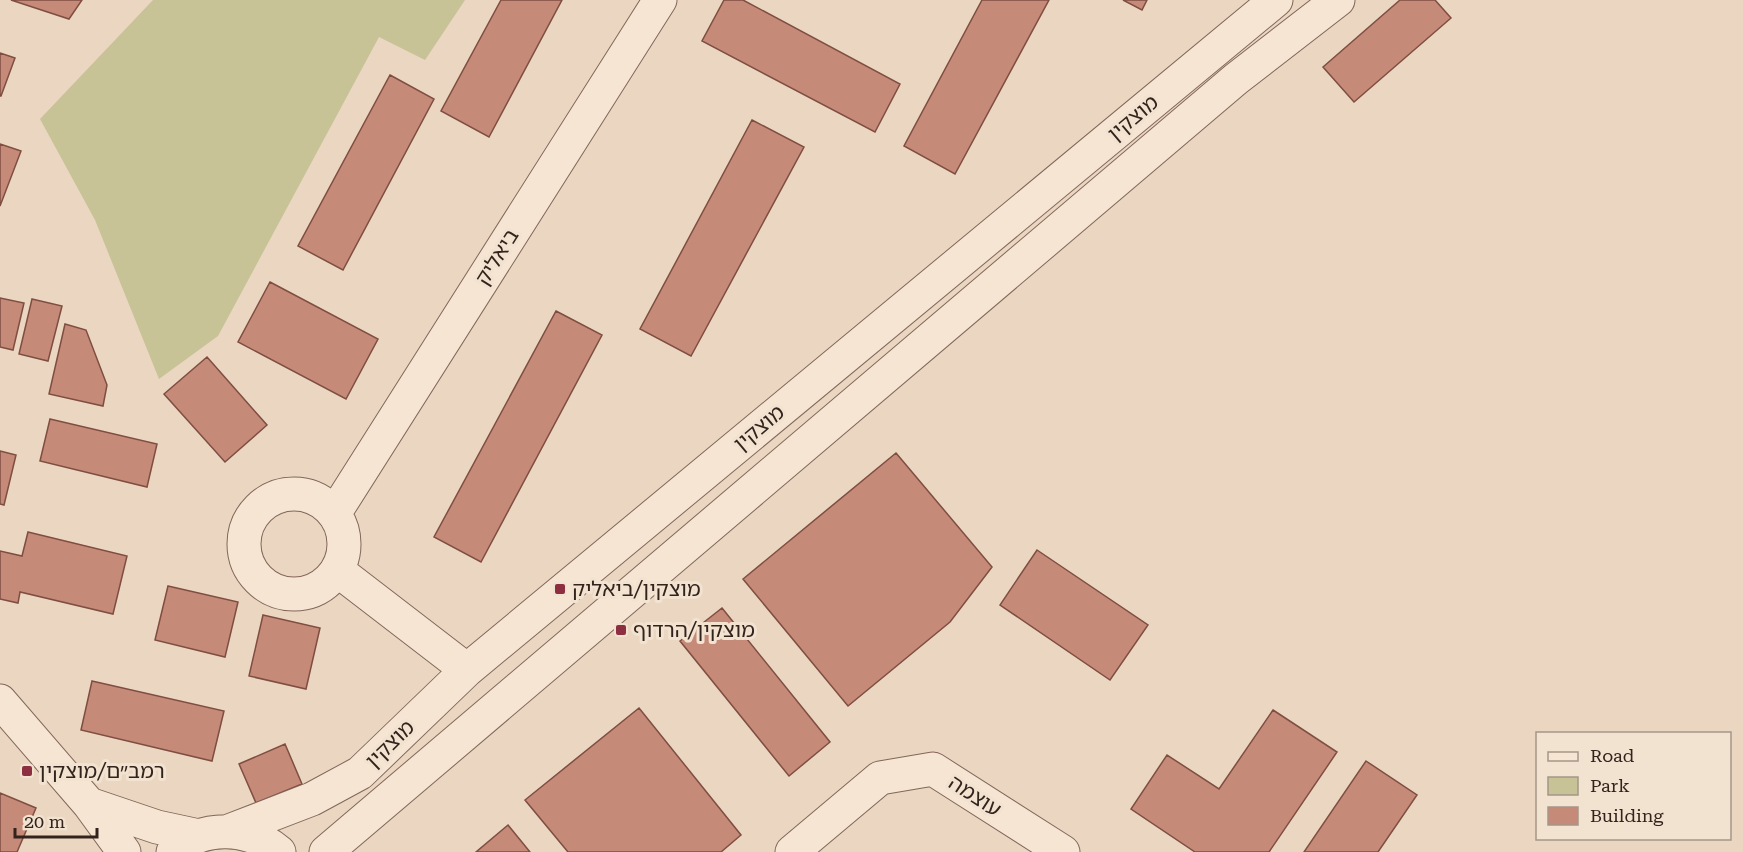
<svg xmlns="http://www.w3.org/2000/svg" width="1743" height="852" font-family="'Roboto Serif','Noto Sans Hebrew',serif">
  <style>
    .green { fill: #c7c396 }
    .building { fill: #c68a79; stroke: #7f4e41; stroke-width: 1.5 }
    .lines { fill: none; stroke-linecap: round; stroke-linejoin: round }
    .minor-casing { stroke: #82675a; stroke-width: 35 }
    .minor { stroke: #f6e5d3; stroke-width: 33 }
    .poi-dot { fill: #8d2e41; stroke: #f2e2d0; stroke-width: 2 }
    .labels { text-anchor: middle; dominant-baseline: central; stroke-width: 6; stroke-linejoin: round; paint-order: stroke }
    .street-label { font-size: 21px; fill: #33231d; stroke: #f2e2d0 }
    .poi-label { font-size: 21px; fill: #33231d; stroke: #f2e2d0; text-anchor: start }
  </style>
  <rect width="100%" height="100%" fill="#ead6c1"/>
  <path class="green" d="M153 0H465L425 60 379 37 218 336 159 379 95 220 40 119Z"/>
  <path class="building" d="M11 0H82L69 19Z
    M501 0H562L489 137 441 111Z
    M724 0H743L900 84 875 132 702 41Z
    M982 0H1049L955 174 904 146Z
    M1123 0H1147L1142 10Z
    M1400 0H1435L1451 18 1354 102 1323 67Z
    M0 53 15 58 1 96H0Z
    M390 75 434 99 343 270 298 246Z
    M752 120 804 147 691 356 640 329Z
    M0 144 21 151 0 206Z
    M270 282 378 339 346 399 238 342Z
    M0 298 24 303 13 350 0 347Z
    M32 299 62 306 48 361 19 354Z
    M556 311 602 335 481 562 434 537Z
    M65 324 86 330 107 385 103 406 49 394Z
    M207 357 267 425 225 462 164 394Z
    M50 419 157 444 147 487 40 461Z
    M0 451 16 455 4 505 0 504Z
    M896 453 992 567 950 622 848 706 743 579Z
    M28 532 127 556 113 614 20 592 18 603 0 599V551L22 556Z
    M1037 550 1148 625 1110 680 1000 605Z
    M168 586 238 602 225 657 155 640Z
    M722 608 830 742 789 776 680 641Z
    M263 615 320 628 306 689 249 676Z
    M92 681 224 711 212 761 81 730Z
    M639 708 741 835 721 852H568L525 800Z
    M1273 710 1337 752 1269 852H1195L1131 809 1167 755 1219 789Z
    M285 744 302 784 256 803 239 764Z
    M1366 761 1417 795 1378 852H1304Z
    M0 793 36 808 17 852H0Z
    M508 825 530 852H476Z"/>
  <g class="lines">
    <defs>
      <path id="minor" d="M244 544a50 50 0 1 1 100 0a50 50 0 1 1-100 0Z
        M334 514 660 0
        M337 570 467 670
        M0 701 89 804 124 852
        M89 804 157 827 199 836
        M229 831 312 799 360 773 467 670 1276 0
        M173 852C203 824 249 826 279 852
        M326 852 1236 79 1338 0
        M792 852 880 778 933 769 1063 852"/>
    </defs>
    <use href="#minor" class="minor-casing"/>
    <use href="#minor" class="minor"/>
  </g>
  <g class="poi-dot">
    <rect x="554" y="583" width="12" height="12" rx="3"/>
    <rect x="615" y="624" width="12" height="12" rx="3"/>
    <rect x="21" y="765" width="12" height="12" rx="3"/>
  </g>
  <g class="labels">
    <g class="street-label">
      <text transform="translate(1133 118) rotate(-40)">מוצקין</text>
      <text transform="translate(497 257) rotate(-58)">ביאליק</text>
      <text transform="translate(759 428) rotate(-40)">מוצקין</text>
      <text transform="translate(390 744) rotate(-44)">מוצקין</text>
      <text transform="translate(975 796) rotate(33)">עוצמה</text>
    </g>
    <g class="poi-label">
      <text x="572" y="589">מוצקין/ביאליק</text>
      <text x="633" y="630">מוצקין/הרדוף</text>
      <text x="39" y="771">רמב״ם/מוצקין</text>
    </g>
  </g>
  <rect x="1536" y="732" width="195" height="108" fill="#f2e2d0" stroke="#a69688" stroke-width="1.5"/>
  <rect x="1548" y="752" width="30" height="9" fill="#f6e5d3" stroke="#a69688" stroke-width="1.5"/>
  <text x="1590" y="762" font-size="18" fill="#33231d">Road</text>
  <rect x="1548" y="777" width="30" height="18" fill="#c7c396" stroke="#a69688" stroke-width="1.5"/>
  <text x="1590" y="792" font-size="18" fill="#33231d">Park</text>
  <rect x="1548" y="807" width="30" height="18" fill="#c68a79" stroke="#a69688" stroke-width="1.5"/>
  <text x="1590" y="822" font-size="18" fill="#33231d">Building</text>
  <path d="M15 828v9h82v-9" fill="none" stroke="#33231d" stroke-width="3"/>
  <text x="24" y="828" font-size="18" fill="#33231d" stroke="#f2e2d0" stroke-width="4.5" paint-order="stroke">20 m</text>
</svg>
